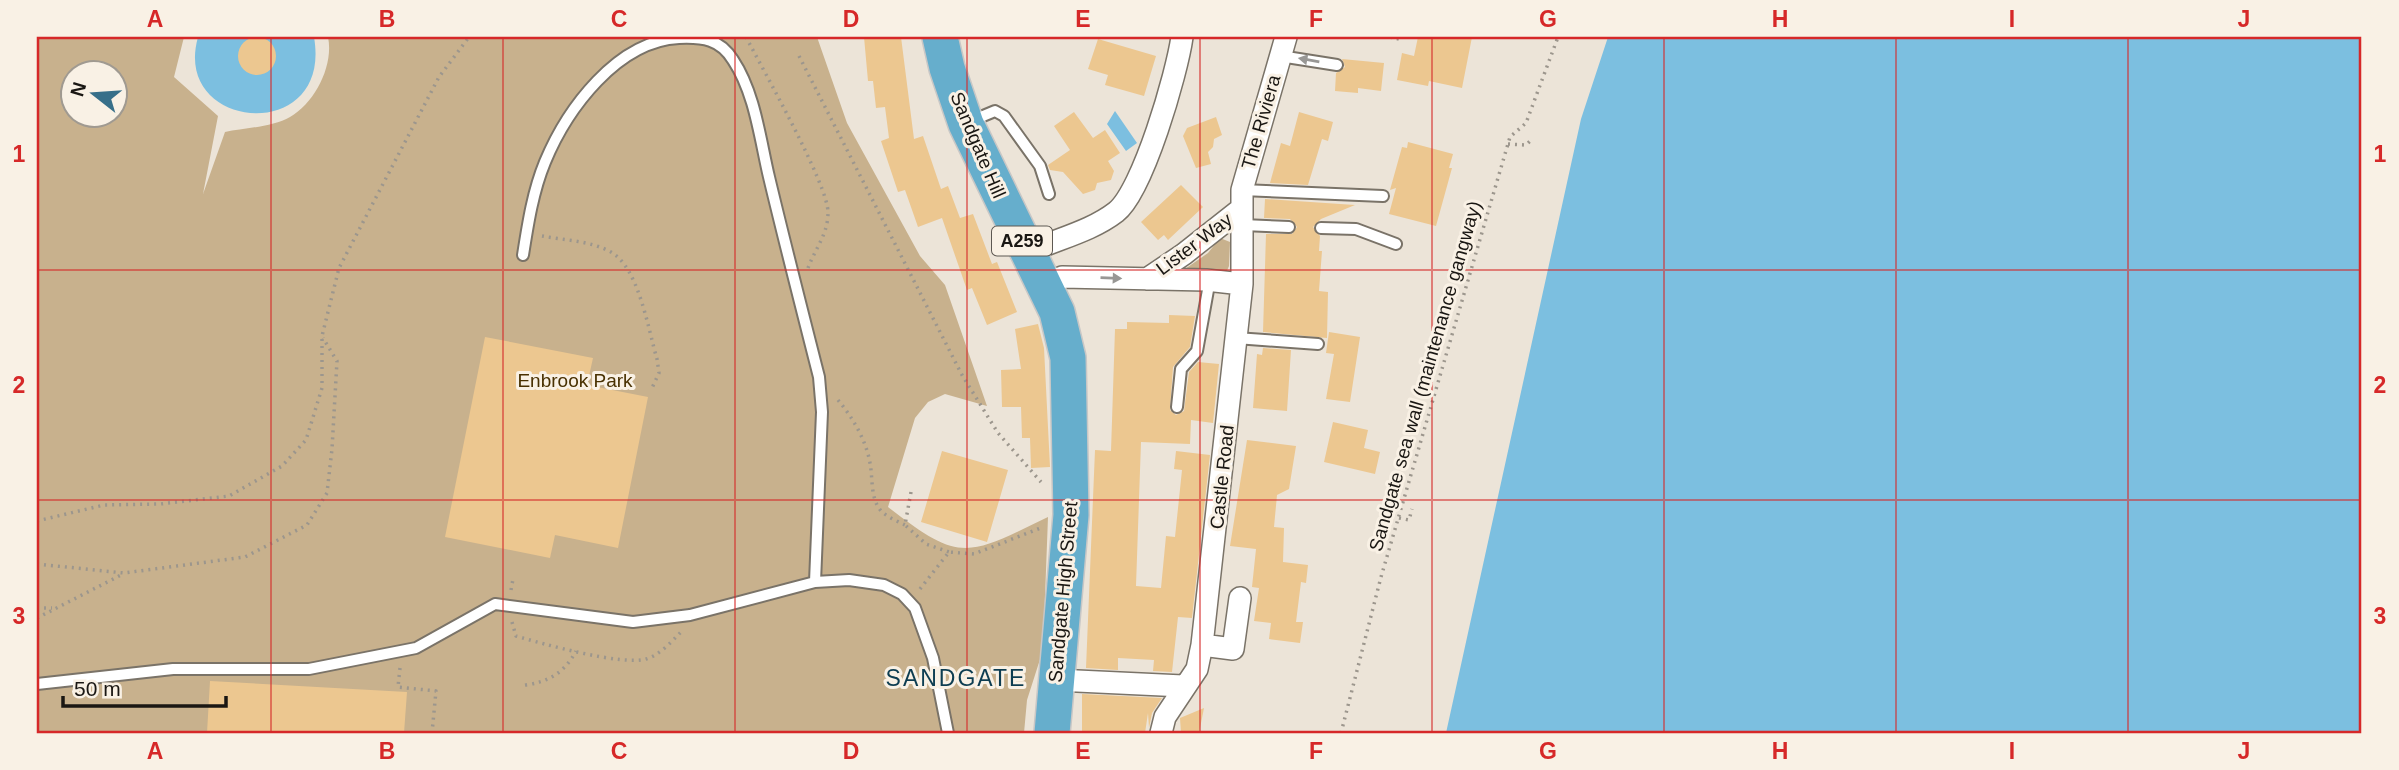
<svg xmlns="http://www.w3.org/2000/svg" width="2399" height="770" font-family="Arial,sans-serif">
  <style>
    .green { fill: #c8b18d; fill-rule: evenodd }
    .water { fill: #7cbfe0 }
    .building { fill: #ecc790 }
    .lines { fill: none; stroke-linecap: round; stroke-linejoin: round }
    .service-casing { stroke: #7a7368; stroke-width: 14 }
    .minor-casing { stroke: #7a7368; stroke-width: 24 }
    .trunk-casing { stroke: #c8c7c6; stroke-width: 38 }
    .path { stroke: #9c968d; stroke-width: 3.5; stroke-dasharray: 2 5; stroke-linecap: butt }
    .service { stroke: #fff; stroke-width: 10 }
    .minor { stroke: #fff; stroke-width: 21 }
    .trunk { stroke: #66aecc; stroke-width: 35 }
    .oneway { fill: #989795 }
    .grid { fill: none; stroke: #d62828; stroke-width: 2; stroke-opacity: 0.55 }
    .labels { text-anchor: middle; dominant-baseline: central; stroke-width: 6; stroke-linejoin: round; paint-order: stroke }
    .shield { fill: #f9f1e5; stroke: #5d5852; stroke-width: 2 }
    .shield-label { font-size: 18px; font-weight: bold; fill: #1a1713 }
    .street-label { font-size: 19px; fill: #1a1713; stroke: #f9f1e5 }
    .park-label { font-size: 19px; fill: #493102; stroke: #f9f1e5 }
    .quarter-label { font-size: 23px; letter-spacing: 2px; fill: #0d3d51; stroke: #f9f1e5 }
    .neatline { fill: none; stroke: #d62828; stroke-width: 2.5 }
    .grid-label { font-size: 23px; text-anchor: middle; font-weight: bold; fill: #d62828 }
  </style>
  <rect width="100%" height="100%" fill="#ece4d8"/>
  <path class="green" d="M37 37H184L174 77 218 116 203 194 225 132C244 128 273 127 290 117 315 103 334 65 328 37H817L847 123 920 256 945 285 987 406 945 394 928 402 915 418 888 507C961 564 968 556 1048 517L1043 650 1027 700 1024 733H37ZM74 74H116V116H74Z
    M1220 238 1230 242 1229 266 1226 273 1185 269 1208 253Z"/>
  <path class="water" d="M198 37H314C333 145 171 132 198 37Z
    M1608 37H2362V733H1446L1581 119Z
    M1115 111 1137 143 1126 151 1107 124Z"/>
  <path class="building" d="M864 37H901L914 139 923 136 941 189 948 186 960 218 973 214 992 264 997 262 1017 312 987 325 972 288 967 290 942 218 918 227 905 190 898 192 881 141 889 138 885 107 876 108 873 81H868Z
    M1418 37H1472L1462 88 1429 81 1428 86 1397 80 1402 53 1414 56Z
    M238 56a19 19 0 1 1 38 0a19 19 0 1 1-38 0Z
    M1098 39 1156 56 1144 96 1105 85 1108 75 1088 69Z
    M1342 59 1384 63 1381 91 1358 88V93L1335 91 1336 73 1345 67Z
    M1074 112 1093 138 1105 130 1120 153 1108 161 1114 171 1111 180 1097 183 1095 190 1083 194 1063 172 1050 170 1048 165 1070 150 1054 126Z
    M1299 112 1333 122 1328 141 1322 139 1308 185 1270 183 1281 143 1290 146Z
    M1216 117 1222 135 1214 139 1213 147 1208 152 1211 164 1196 168 1183 136 1187 128Z
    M1408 142 1453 154 1449 168H1452L1436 226 1389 214 1396 188 1390 190 1402 147 1407 148Z
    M1181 185 1203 207 1168 240 1164 235 1158 240 1141 222Z
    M1265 199 1355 205 1321 219 1313 227 1320 236 1319 251H1322L1319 291 1328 292 1327 338 1263 332 1266 234H1292L1297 227 1290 219 1264 218Z
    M1169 315 1195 316 1190 347 1173 367 1170 410 1176 415 1184 411 1189 372 1198 362 1219 364 1213 423 1191 420 1190 444 1141 442 1136 586 1161 588 1166 536 1175 537 1182 470 1174 469 1176 451 1210 455 1192 618 1178 617 1172 672 1153 671 1154 660 1118 658V670L1086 668 1095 450 1111 451 1115 329H1127V322L1169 323Z
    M1038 324 1044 348 1050 467 1031 468 1030 438H1022L1021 407H1002L1001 370 1021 369 1015 329Z
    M1329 332 1360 337 1350 402 1326 399 1334 354 1326 353Z
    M485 337 593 358 587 385 648 397 618 548 555 535 550 558 445 537Z
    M1263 348 1291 350 1287 411 1253 408 1257 354 1262 355Z
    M1333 422 1368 430 1364 448 1380 452 1375 474 1324 462Z
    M1247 440 1296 446 1289 489 1277 495 1274 527 1284 528 1283 562 1308 565 1306 583 1301 582 1296 622H1303L1300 643 1269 639 1271 623 1254 621 1259 588 1252 587 1256 549 1230 546Z
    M942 451 1008 470 987 542 921 522Z
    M210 681 407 692 404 733H207Z
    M1082 694 1162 698 1152 713 1149 728 1148 713 1145 733H1082Z
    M1204 708 1199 733H1181L1180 718Z"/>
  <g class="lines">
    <defs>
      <path id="service" d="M1280 56 1337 65
        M971 121 995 111 1004 116 1040 166 1049 194
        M1242 190 1383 196
        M1243 225 1289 227
        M1321 228 1356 229 1396 244
        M523 255C528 223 533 191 545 162 567 109 617 41 679 38 703 37 720 39 733 60 755 93 760 139 769 177 785 244 802 310 819 377L822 412 815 582
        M1236 338 1318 344
        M1177 407 1181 369 1197 351 1208 290 1206 280
        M37 684 173 669H309L416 648 495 604 633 622 690 615 815 582 849 580 884 585 902 594 915 608 933 658 948 733"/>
      <path id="minor" d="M1027 253C1056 239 1090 232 1116 212 1143 191 1177 73 1182 37
        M1147 279 1184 254 1241 209
        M1044 285 1062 277 1206 280 1242 284
        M1202 645 1233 649 1240 598
        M1056 680 1183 686
        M1161 733 1165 717 1197 669 1202 645 1242 284V190L1286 37"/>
      <path id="trunk" d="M940 37 947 68 966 124 1057 312 1068 358 1071 515 1052 733"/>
    </defs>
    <use href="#service" class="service-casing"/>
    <use href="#minor" class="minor-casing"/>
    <use href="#trunk" class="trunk-casing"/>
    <path class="path" d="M746 37C762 68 829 186 828 213 828 234 815 249 808 268
      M1390 37 1403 40
      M799 56 962 375 998 433 1041 482
      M1508 144 1526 145 1532 139
      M542 236C564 240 591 241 611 252 639 268 648 329 657 359L659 373 652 388
      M838 400C853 418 866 440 870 463 873 478 870 498 881 511 887 517 897 521 905 525
      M911 492 905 525 926 544 949 552
      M1399 518 1409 520 1412 509
      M37 521 104 505 160 504 229 496 282 466 306 440 322 388V336L339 268 439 77 469 37
      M37 564 124 573 245 557 307 525 327 493 332 449 337 361 323 338
      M920 589 949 552 974 554 1043 527
      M511 590 513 579
      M37 608H52
      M37 618 123 574
      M512 622 516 636C543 644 622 666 646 659 660 655 671 642 681 632
      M400 668 398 687 436 691 432 733
      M525 685C549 682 565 672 576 651
      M1341 733 1381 577 1510 137 1526 123 1558 37"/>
    <use href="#service" class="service"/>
    <use href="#minor" class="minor"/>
    <use href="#trunk" class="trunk"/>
  </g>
  <defs><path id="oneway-solid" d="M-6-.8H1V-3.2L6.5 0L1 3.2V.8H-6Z" transform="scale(1.75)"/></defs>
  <g class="oneway">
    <use href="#oneway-solid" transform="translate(1309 60) rotate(-170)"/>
    <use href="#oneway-solid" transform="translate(1111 278) rotate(2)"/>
  </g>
  <path class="grid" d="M271 37V733M503 37V733M735 37V733M967 37V733M1200 37V733M1432 37V733M1664 37V733M1896 37V733M2128 37V733M37 270H2362M37 500H2362"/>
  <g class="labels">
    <rect class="shield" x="992" y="226.5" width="60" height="29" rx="5"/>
    <g class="shield-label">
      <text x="1022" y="241">A259</text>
    </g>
    <g class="street-label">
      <text transform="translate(1261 122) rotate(-74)">The Riviera</text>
      <text transform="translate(978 145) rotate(67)">Sandgate Hill</text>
      <text transform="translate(1194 244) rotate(-37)">Lister Way</text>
      <text transform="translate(1425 376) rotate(-74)">Sandgate sea wall (maintenance gangway)</text>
      <text transform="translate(1222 477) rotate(-84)">Castle Road</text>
      <text transform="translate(1063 592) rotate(-85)">Sandgate High Street</text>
    </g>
    <g class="park-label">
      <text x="575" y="380">Enbrook Park</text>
    </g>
    <g class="quarter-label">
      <text x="956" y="678">SANDGATE</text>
    </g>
  </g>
  <rect width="2399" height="770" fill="none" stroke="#f9f1e5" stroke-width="77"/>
  <g transform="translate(94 94) rotate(287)"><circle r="33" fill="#f9f1e5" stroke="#a09a91" stroke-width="2"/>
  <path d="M0-5L12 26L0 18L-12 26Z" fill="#376f89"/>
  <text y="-10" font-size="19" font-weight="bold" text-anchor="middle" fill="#1a1713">N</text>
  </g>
  <path d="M63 696v10h163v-10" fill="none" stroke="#1a1713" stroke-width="3.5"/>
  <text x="74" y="696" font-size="21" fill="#1a1713" stroke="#f9f1e5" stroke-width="5" paint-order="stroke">50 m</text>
  <rect x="38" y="38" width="2322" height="694" class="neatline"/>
  <g class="grid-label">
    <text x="155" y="27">A</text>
    <text x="387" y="27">B</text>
    <text x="619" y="27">C</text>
    <text x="851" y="27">D</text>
    <text x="1083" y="27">E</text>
    <text x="1316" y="27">F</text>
    <text x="1548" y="27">G</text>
    <text x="1780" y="27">H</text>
    <text x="2012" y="27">I</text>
    <text x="2244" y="27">J</text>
    <text x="19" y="162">1</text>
    <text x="2380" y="162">1</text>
    <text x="19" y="393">2</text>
    <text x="2380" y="393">2</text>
    <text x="19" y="624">3</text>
    <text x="2380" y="624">3</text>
    <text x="155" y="759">A</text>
    <text x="387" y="759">B</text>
    <text x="619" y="759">C</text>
    <text x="851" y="759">D</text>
    <text x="1083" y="759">E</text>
    <text x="1316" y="759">F</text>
    <text x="1548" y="759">G</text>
    <text x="1780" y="759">H</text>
    <text x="2012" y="759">I</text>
    <text x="2244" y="759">J</text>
  </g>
</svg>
